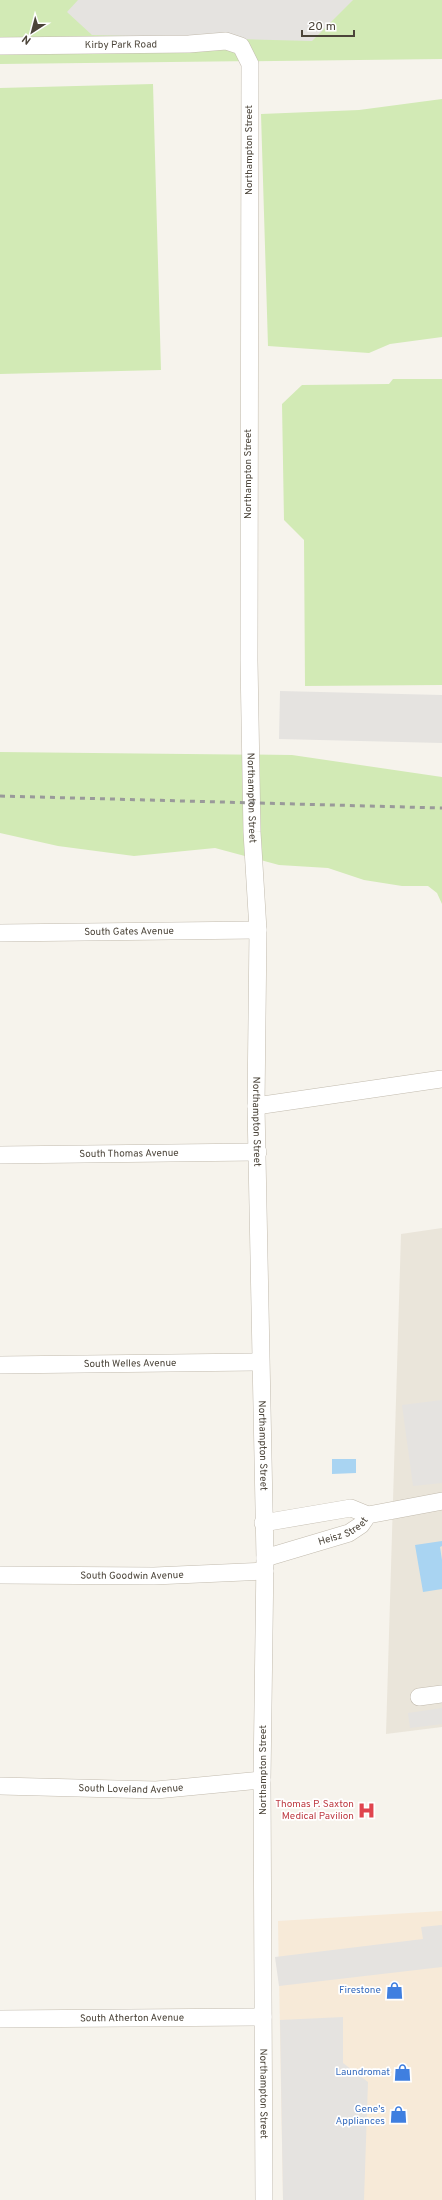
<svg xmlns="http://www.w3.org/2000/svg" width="442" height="2200" font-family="Overpass,sans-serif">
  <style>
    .residential { fill: #eae5da }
    .commercial { fill: #f7ead8 }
    .green { fill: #d2eab5 }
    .parking { fill: #e5e3e0 }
    .water { fill: #a9d4f2 }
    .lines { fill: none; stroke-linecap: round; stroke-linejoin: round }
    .street-casing { stroke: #c2bbae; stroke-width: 18 }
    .street { stroke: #fff; stroke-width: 17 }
    .rail { stroke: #9a9a9a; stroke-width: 3; stroke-dasharray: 5 5; stroke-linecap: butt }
    .labels { text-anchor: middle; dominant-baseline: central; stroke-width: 3.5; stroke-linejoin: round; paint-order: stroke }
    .street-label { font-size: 10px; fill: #4b4439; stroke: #fff }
    .health-label { font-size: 10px; fill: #be3a42; stroke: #fff; text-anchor: end }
    .shop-label { font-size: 10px; fill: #366cbe; stroke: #fff; text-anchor: end }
  </style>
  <rect width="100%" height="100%" fill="#f6f3ec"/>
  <path class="residential" d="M442 1228V1727L386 1734 401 1234Z"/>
  <path class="commercial" d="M442 1911V2200H283L278 1921Z"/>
  <path class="green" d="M0 0H442V59L0 64Z
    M153 84 161 370 0 374V88Z
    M442 99V337L390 344 369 353 268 346 261 114 359 110Z
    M393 379H442V685L305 686 304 540 284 520 282 404 302 385 389 384Z
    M0 752 292 755 442 777V915V904L437 893 428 886H402L364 880 328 868 279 865 215 848 134 856 58 846 0 833Z"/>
  <path class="parking" d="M78 0H353L312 41 92 35 67 12Z
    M280 691 442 695V743L279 739Z
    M442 1400V1483L413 1486 402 1405Z
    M442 1708V1724L410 1728 408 1713Z
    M442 1925V1967L279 1986 275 1957 423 1939 421 1927Z
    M343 2017V2063L368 2082 364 2200H283L280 2020Z"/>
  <path class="water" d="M332 1459H356V1473L332 1474Z
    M442 1541V1546L440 1547 442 1560V1589L423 1592 415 1545Z"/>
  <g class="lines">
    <defs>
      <g id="street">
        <path id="s1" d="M0 46 189 44 226 41 241 46 250 64 249 661 252 832 258 930 256 1106 265 1558 262 1780 264 2200"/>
        <path id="s2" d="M0 933 258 930"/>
        <path d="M256 1106 442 1079"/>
        <path id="s3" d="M0 1155 258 1152"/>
        <path id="s4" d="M0 1365 260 1362"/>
        <path d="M263 1523 351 1508 368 1515"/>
        <path id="s5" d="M265 1558 349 1533 361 1525 368 1515 442 1501"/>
        <path id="s6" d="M0 1575 154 1576 265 1571"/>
        <path d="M419 1697 442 1694"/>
        <path id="s7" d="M0 1786 156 1790 262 1780"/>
        <path id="s8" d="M0 2019 263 2017"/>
      </g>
    </defs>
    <use href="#street" class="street-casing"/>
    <use href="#street" class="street"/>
    <path class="rail" d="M0 796 442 808"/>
  </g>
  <defs>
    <symbol id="hospital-bare" viewBox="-9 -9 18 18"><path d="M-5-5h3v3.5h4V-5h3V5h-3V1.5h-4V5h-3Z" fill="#e0444e" stroke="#fff" stroke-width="2.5" paint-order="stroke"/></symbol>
    <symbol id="shop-bare" viewBox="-9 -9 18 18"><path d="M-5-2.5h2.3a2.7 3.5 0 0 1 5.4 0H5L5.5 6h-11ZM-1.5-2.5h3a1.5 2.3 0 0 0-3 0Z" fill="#3f7fe0" stroke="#fff" stroke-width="2.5" paint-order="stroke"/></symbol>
  </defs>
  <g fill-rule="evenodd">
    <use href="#hospital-bare" x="354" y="1798" width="25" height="25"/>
    <use href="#shop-bare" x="382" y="1978" width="25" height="25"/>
    <use href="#shop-bare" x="390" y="2060" width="25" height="25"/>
    <use href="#shop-bare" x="386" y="2102" width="25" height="25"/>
  </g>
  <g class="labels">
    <g class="street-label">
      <text stroke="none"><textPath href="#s1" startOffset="121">Kirby Park Road</textPath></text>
      <text transform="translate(249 150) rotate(-90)">Northampton Street</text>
      <text transform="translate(248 474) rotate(-90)">Northampton Street</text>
      <text stroke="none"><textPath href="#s1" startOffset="996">Northampton Street</textPath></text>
      <text stroke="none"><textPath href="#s2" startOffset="129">South Gates Avenue</textPath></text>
      <text stroke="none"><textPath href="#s1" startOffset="1320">Northampton Street</textPath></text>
      <text stroke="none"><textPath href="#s3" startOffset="129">South Thomas Avenue</textPath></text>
      <text stroke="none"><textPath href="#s4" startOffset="130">South Welles Avenue</textPath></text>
      <text stroke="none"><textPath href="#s1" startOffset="1644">Northampton Street</textPath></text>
      <text stroke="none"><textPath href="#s5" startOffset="83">Heisz Street</textPath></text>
      <text stroke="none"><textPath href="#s6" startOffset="132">South Goodwin Avenue</textPath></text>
      <text transform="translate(263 1770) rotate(-90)">Northampton Street</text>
      <text stroke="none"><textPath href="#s7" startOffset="131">South Loveland Avenue</textPath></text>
      <text stroke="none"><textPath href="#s8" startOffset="132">South Atherton Avenue</textPath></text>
      <text stroke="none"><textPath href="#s1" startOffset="2292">Northampton Street</textPath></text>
    </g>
    <g class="health-label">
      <text x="354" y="1804">Thomas P. Saxton<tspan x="354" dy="12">Medical Pavilion</tspan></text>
    </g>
    <g class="shop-label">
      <text x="381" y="1990">Firestone</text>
      <text x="390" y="2072">Laundromat</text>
      <text x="385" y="2109">Gene's<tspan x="385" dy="12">Appliances</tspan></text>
    </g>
  </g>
  <g transform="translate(32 32) rotate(216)" stroke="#ffffff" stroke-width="3" paint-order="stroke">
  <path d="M0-3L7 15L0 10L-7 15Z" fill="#4b4439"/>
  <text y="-6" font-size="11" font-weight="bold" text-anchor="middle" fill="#4b4439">N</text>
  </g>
  <path d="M302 30v6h52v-6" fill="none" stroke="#4b4439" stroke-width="2"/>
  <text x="308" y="30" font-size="12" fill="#4b4439" stroke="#ffffff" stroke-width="3" paint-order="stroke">20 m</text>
</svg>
